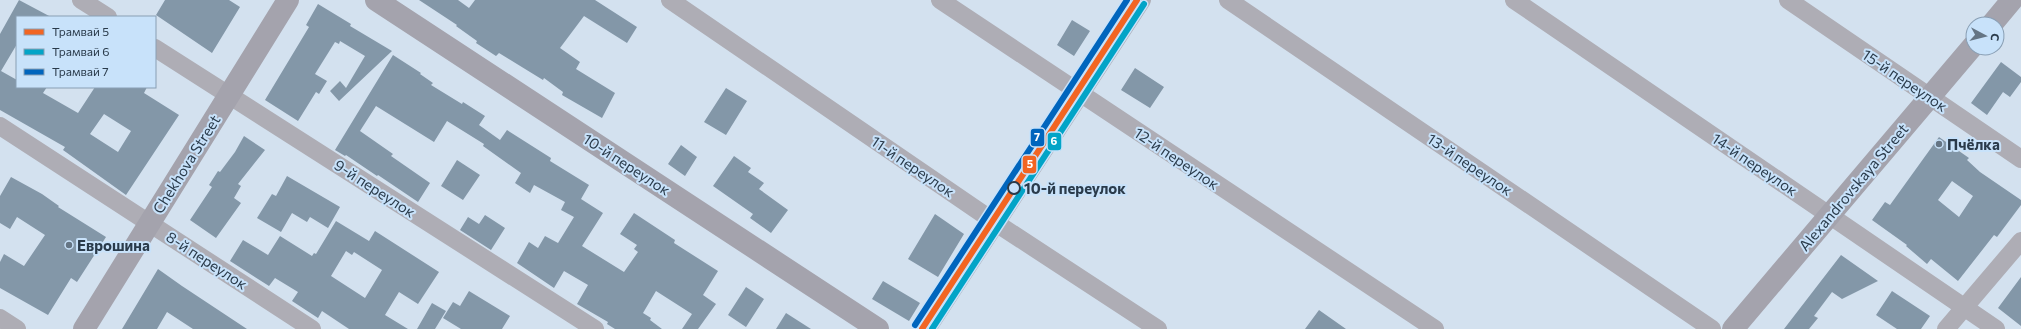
<svg xmlns="http://www.w3.org/2000/svg" width="2021" height="329" font-family="Commissioner,sans-serif">
  <style>
    .building { fill: #8397a8; fill-rule: evenodd }
    .lines { fill: none; stroke-linecap: round; stroke-linejoin: round }
    .street { stroke: #aeadb5; stroke-width: 18 }
    .secondary { stroke: #a4a3ad; stroke-width: 22 }
    .tram-1-casing { stroke: #c8e2fa; stroke-width: 9 }
    .tram-2-casing { stroke: #c8e2fa; stroke-width: 9 }
    .tram-3-casing { stroke: #c8e2fa; stroke-width: 9 }
    .tram-1 { stroke: #f26522; stroke-width: 6 }
    .tram-2 { stroke: #02a4c7; stroke-width: 6 }
    .tram-3 { stroke: #0065bd; stroke-width: 6 }
    .poi-dot { fill: #657584; stroke: #c8e2fa; stroke-width: 1.5 }
    .stop-dot { fill: #c8e2fa; stroke: #2a3b4b; stroke-width: 2 }
    .labels { text-anchor: middle; dominant-baseline: central; stroke-width: 4; stroke-linejoin: round; paint-order: stroke }
    .street-label { font-size: 15px; fill: #2a3b4b; stroke: #c8e2fa }
    .poi-label { font-size: 15px; font-weight: bold; fill: #2a3b4b; stroke: #c8e2fa; text-anchor: start }
    .stop-label { font-size: 15px; font-weight: bold; fill: #2a3b4b; stroke: #c8e2fa; text-anchor: start }
    .line-badge { stroke: #c8e2fa; stroke-width: 1.5 }
    .badge-label { font-size: 11px; text-anchor: middle; font-weight: bold; fill: #fff }
  </style>
  <rect width="100%" height="100%" fill="#d3e1ef"/>
  <path class="building" d="M19 0 51 17H17V44L1 71 17 80V87H47L43 93 78 113 95 87H147L144 93 179 115 126 195 63 150 65 147 0 110V34ZM104 114 131 131 118 152 90 134Z
    M165 0H229L240 7 212 53 156 15Z
    M419 0H458L469 8 475 0H595L637 27 627 43 584 16 560 48 580 62 576 69 615 93 602 118 562 95 563 92 544 78 543 80 499 53 496 56 476 43 477 41 456 26 457 25Z
    M318 4 351 24 350 26 392 51 339 101 330 91 340 81 346 88 365 56 340 41 339 44 335 42 315 74 327 81 319 94 316 92 298 121 265 100 309 27 306 25Z
    M1072 20 1090 31 1074 56 1057 45Z
    M393 55 421 73 420 74 433 83 431 85 462 104 463 102 485 116 479 125 500 140 507 130 551 158 550 161 589 185 581 199 603 213 582 246 624 272 638 252 634 249 637 245 620 234 634 213 675 240 674 243 718 271 703 295 716 304 698 329H682L692 314 656 291 643 313 651 318 650 320 662 329H615L607 324 608 322 577 304 588 285 564 271 554 288 517 263 529 242 538 248 545 236 558 243 574 217 561 210 565 202 534 185 530 193 515 183 521 173 483 146 484 144 447 121 434 142 376 106 360 131 393 154 391 156 430 183 418 202 378 175 377 176 346 155 345 156 335 150Z
    M2001 62 2021 77V82L2010 97 2003 92 1987 115 1971 103Z
    M1135 68 1164 87 1150 108 1121 90Z
    M726 88 747 101 726 135 704 122Z
    M244 136 265 150 238 184 241 186 234 198 241 203 216 238 190 220 212 187 209 185 218 171 220 172 235 152Z
    M1939 137 1969 158 1967 160 1980 172 2021 200V205L1997 237 1994 235 1958 281 1931 259 1927 264 1906 246 1907 245 1872 220 1885 202 1890 205ZM1952 181 1973 196 1959 217 1938 200Z
    M681 145 697 157 685 176 668 164Z
    M734 156 751 168 748 172 764 183 759 189 788 210 771 233 750 218 753 214 713 186Z
    M457 160 480 175 463 200 441 186Z
    M287 176 340 207 328 228 310 217 307 222 292 213 281 232 257 218 272 194 276 196Z
    M11 177 42 194 59 206 58 207 106 237 77 282 71 278 48 315 0 288V262L4 254 24 266 45 235 17 217 10 229 0 223V196Z
    M935 214 964 234 938 277 908 259Z
    M485 215 505 228 491 250 460 230 468 217 479 224Z
    M336 221 369 241 375 231 439 272 418 304 399 292 385 315 408 329H349L322 311 318 318 292 301 298 292 275 278 269 286 230 261 243 240 268 255 280 236 312 256 314 253 316 254ZM346 251 352 255 354 252 382 270 365 298 331 276Z
    M1841 255 1878 281 1842 299 1832 292 1814 316 1818 318 1809 329H1784Z
    M158 269 182 286 247 329H193L167 312 157 329H122Z
    M2021 277V326L1998 308Z
    M883 281 920 303 909 321 872 299Z
    M746 287 764 299 746 327 728 315Z
    M469 291 510 316 502 329H461L443 318 453 302 460 306Z
    M1892 291 1930 316 1921 329H1897L1876 315Z
    M432 303 446 311 435 329H417Z
    M1319 310 1346 329H1305Z
    M786 313 811 329H776Z"/>
  <g class="lines">
    <path class="street" d="M81 0 108 17
      M670 0 996 223 1158 329
      M940 0 1435 329
      M1228 0 1712 329
      M1514 0 1996 329
      M1788 0 2021 159
      M155 48 595 329
      M0 126 312 329
      M0 318 17 329
      M927 329 1142 0
      M1946 329 2021 241"/>
    <path class="secondary" d="M376 0 878 329
      M1992 24 2012 0
      M84 329 288 0
      M1733 329 1973 46"/>
    <defs>
      <path id="tram-1" d="M922 329 1137 0"/>
      <path id="tram-2" d="M932 329 1144 4"/>
      <path id="tram-3" d="M915 325 1127 0"/>
    </defs>
    <use href="#tram-1" class="tram-1-casing"/>
    <use href="#tram-2" class="tram-2-casing"/>
    <use href="#tram-3" class="tram-3-casing"/>
    <use href="#tram-1" class="tram-1"/>
    <use href="#tram-2" class="tram-2"/>
    <use href="#tram-3" class="tram-3"/>
  </g>
  <g class="poi-dot">
    <circle cx="1939" cy="144" r="4"/>
    <circle cx="69" cy="245" r="4"/>
  </g>
  <circle class="stop-dot" cx="1014" cy="188" r="6"/>
  <g class="labels">
    <g class="street-label">
      <text transform="translate(1905 80) rotate(34)">15-й переулок</text>
      <text transform="translate(1177 158) rotate(34)">12-й переулок</text>
      <text transform="translate(186 164) rotate(-58)">Chekhova Street</text>
      <text transform="translate(627 164) rotate(33)">10-й переулок</text>
      <text transform="translate(1470 164) rotate(34)">13-й переулок</text>
      <text transform="translate(1755 164) rotate(34)">14-й переулок</text>
      <text transform="translate(913 166) rotate(34)">11-й переулок</text>
      <text transform="translate(1853 187) rotate(-50)">Alexandrovskaya Street</text>
      <text transform="translate(375 188) rotate(33)">9-й переулок</text>
      <text transform="translate(207 260) rotate(33)">8-й переулок</text>
    </g>
    <g class="poi-label">
      <text x="1947" y="144">Пчёлка</text>
      <text x="77" y="245">Еврошина</text>
    </g>
    <g class="stop-label">
      <text x="1024" y="188">10-й переулок</text>
    </g>
  </g>
  <g class="line-badge">
    <rect x="1030" y="128" width="15" height="19" rx="4" fill="#0065bd"/>
    <rect x="1047" y="132" width="15" height="19" rx="4" fill="#02a4c7"/>
    <rect x="1022" y="155" width="15" height="19" rx="4" fill="#f26522"/>
  </g>
  <g class="badge-label">
    <text x="1037" y="141">7</text>
    <text x="1054" y="145">6</text>
    <text x="1030" y="168">5</text>
  </g>
  <rect x="16" y="16" width="140" height="72" fill="#c8e2fa" stroke="#899fb4"/>
  <rect x="24" y="29" width="20" height="6" fill="#f26522" stroke="#899fb4"/>
  <text x="52" y="36" font-size="12" fill="#2a3b4b">Трамвай 5</text>
  <rect x="24" y="49" width="20" height="6" fill="#02a4c7" stroke="#899fb4"/>
  <text x="52" y="56" font-size="12" fill="#2a3b4b">Трамвай 6</text>
  <rect x="24" y="69" width="20" height="6" fill="#0065bd" stroke="#899fb4"/>
  <text x="52" y="76" font-size="12" fill="#2a3b4b">Трамвай 7</text>
  <g transform="translate(1985 36) rotate(97)"><circle r="19" fill="#c8e2fa" stroke="#899fb4"/>
  <path d="M0-3L7 15L0 10L-7 15Z" fill="#657584"/>
  <text y="-6" font-size="11" font-weight="bold" text-anchor="middle" fill="#2a3b4b">С</text>
  </g>
</svg>
